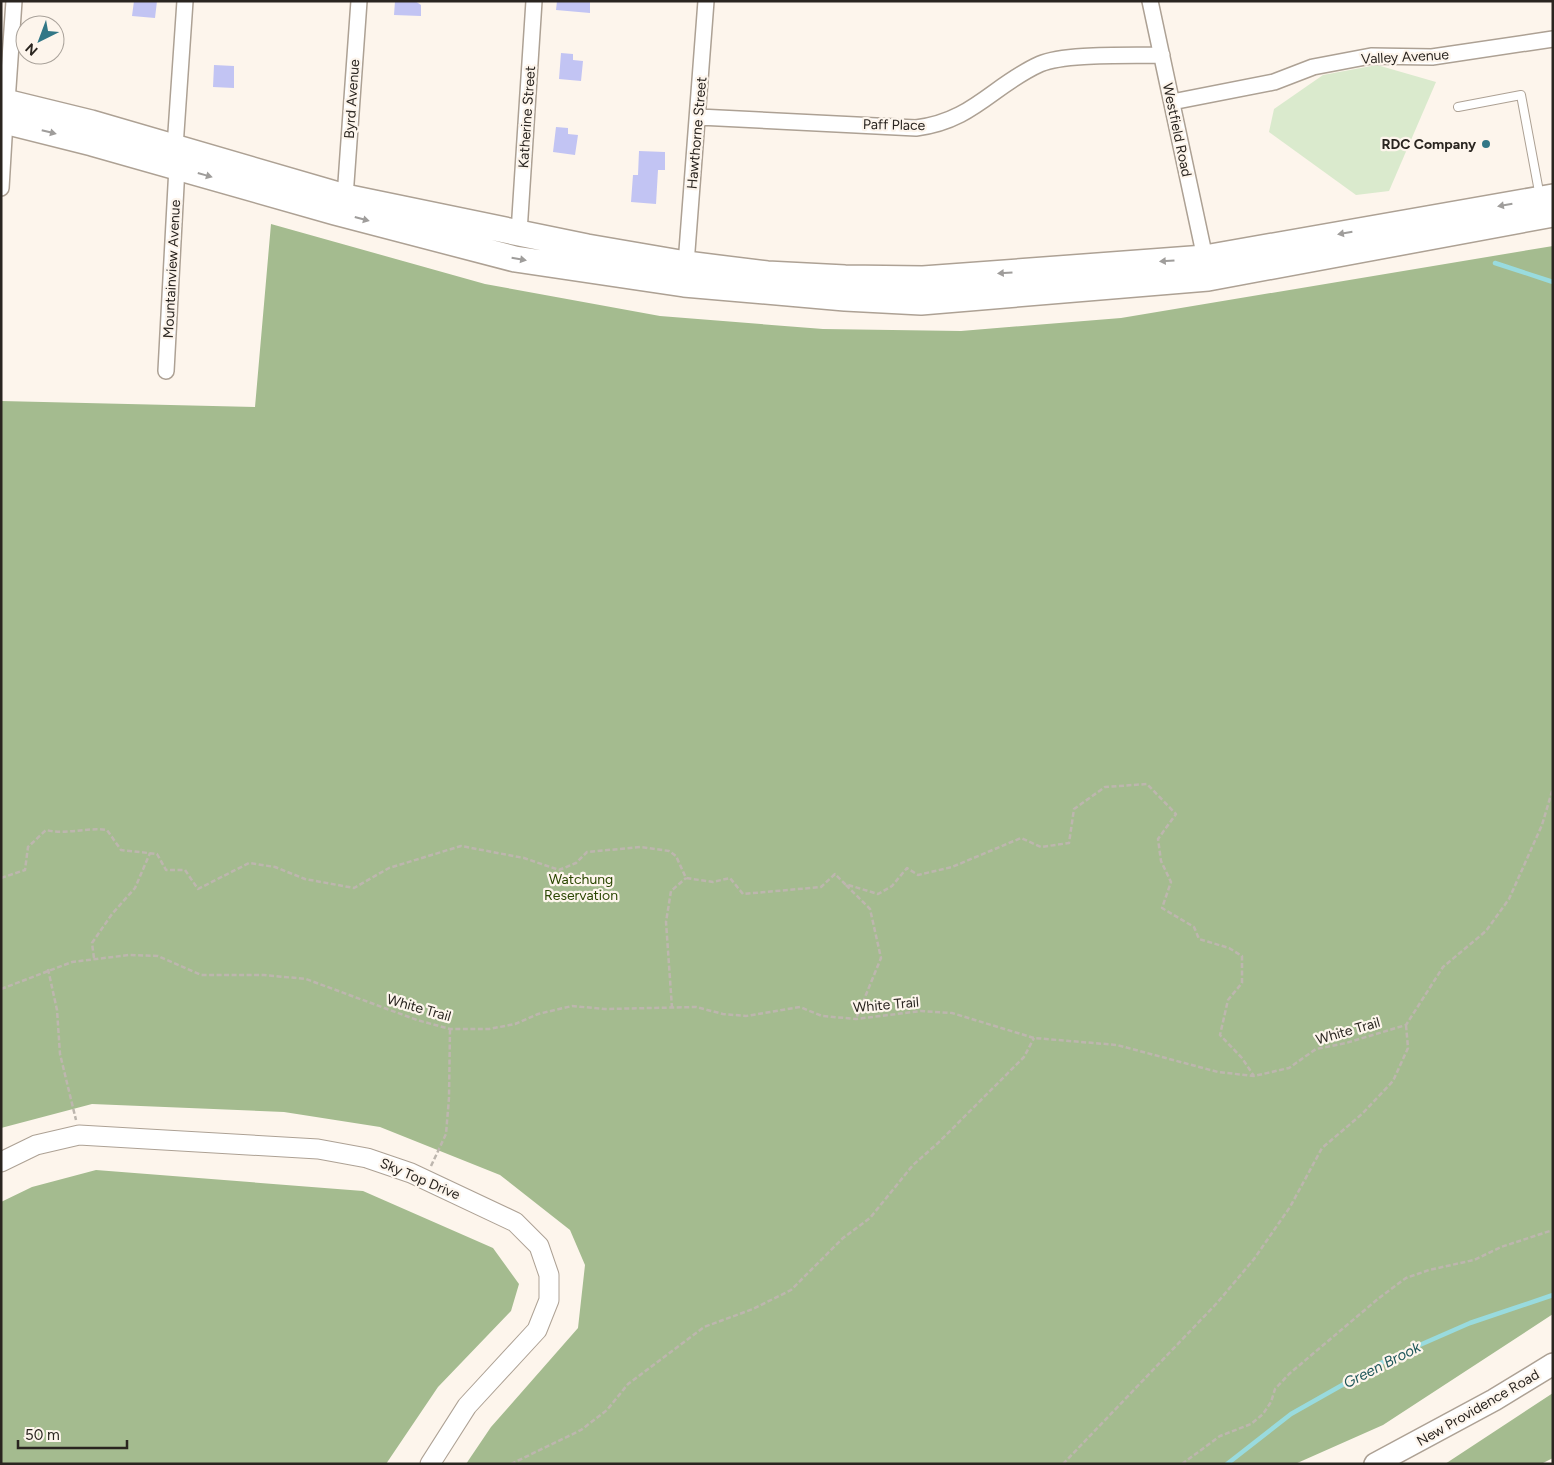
<svg xmlns="http://www.w3.org/2000/svg" width="1554" height="1465" font-family="Figtree,sans-serif">
  <style>
    .green { fill: #daeacd }
    .forest { fill: #a4bb8f }
    .lines { fill: none; stroke-linecap: round; stroke-linejoin: round }
    .stream { stroke: #99dbde; stroke-width: 4.5 }
    .building { fill: #c2c4f3 }
    .service-casing { stroke: #ada194; stroke-width: 10 }
    .minor-casing { stroke: #ada194; stroke-width: 18 }
    .tertiary-casing { stroke: #ada194; stroke-width: 21 }
    .secondary-casing { stroke: #ada194; stroke-width: 24 }
    .trunk-casing { stroke: #ada194; stroke-width: 28 }
    .path { stroke: #bdb6ae; stroke-width: 2.5; stroke-dasharray: 5 2.5; stroke-linecap: butt }
    .service { stroke: #fff; stroke-width: 8 }
    .minor { stroke: #fff; stroke-width: 15 }
    .tertiary { stroke: #fff; stroke-width: 19 }
    .secondary { stroke: #fff; stroke-width: 21 }
    .trunk { stroke: #fff; stroke-width: 25 }
    .oneway { fill: #9f9d9b }
    .poi-dot { fill: #327786; stroke: #fdf5ec; stroke-width: 2 }
    .labels { text-anchor: middle; dominant-baseline: central; stroke-width: 4.5; stroke-linejoin: round; paint-order: stroke }
    .street-label { font-size: 14px; fill: #2a2520; stroke: #fdf5ec }
    .poi-label { font-size: 14px; font-weight: bold; fill: #2a2520; stroke: #fdf5ec; text-anchor: end }
    .park-label { font-size: 14px; fill: #2a4601; stroke: #fdf5ec }
    .water-label { font-size: 15px; font-style: italic; fill: #20585b; stroke: #fdf5ec }
  </style>
  <rect width="100%" height="100%" fill="#fdf5ec"/>
  <path class="green" d="M1377 65 1436 82 1389 191 1356 195 1269 132 1274 109 1323 75Z"/>
  <path class="forest" d="M271 224 485 284 660 316 823 329 961 331 1121 318 1553 246V1314L1383 1425 1295 1464H466L491 1427 578 1328 585 1265 570 1230 500 1175 380 1127 284 1112 92 1104 1 1128V401L255 407Z
    M96 1170 363 1191 493 1248 519 1284 511 1311 438 1387 386 1464H1V1202L32 1187Z
    M1553 1393V1458L1541 1464H1445Z"/>
  <g class="lines">
    <path class="stream" d="M1495 263 1553 282
      M1227 1464 1291 1414 1390 1358 1470 1323 1553 1295"/>
  </g>
  <path class="building" d="M134 1H157L155 18 132 16Z
    M395 1H415L421 5V16L394 15Z
    M557 1H590V13L556 10Z
    M561 53 573 54V60L583 61 581 81 559 79Z
    M214 65 234 66V88L213 87Z
    M556 127 568 128V134L578 135 575 155 553 152Z
    M639 151 665 152V170H658L656 204 631 202 633 175H638Z"/>
  <g class="lines">
    <defs>
      <path id="service" d="M1458 107 1521 95 1540 197"/>
      <path id="minor" d="M1150 1 1205 258
        M7 102 14 1
        M1172 102 1274 82 1313 67 1371 56 1432 57 1553 39
        M699 117 916 128C973 121 993 85 1040 64 1066 53 1131 56 1162 55
        M175 147 185 1
        M1 188 5 121
        M345 197 359 1
        M519 232 534 1
        M686 264 706 1
        M166 371 177 167"/>
      <path id="tertiary" d="M1 1162 36 1145 79 1135 318 1149 367 1158 411 1173 515 1222 539 1246 549 1275V1300L537 1330 467 1406 430 1464"/>
      <path id="secondary" d="M1375 1464 1494 1400 1553 1364"/>
      <path id="trunk" d="M1 101 91 123 345 197 587 247 686 264 767 274 845 278 923 279 1205 258 1553 197
        M1 120 92 143 335 212 515 259 684 284 845 298 921 302 1208 278 1553 214"/>
    </defs>
    <use href="#service" class="service-casing"/>
    <use href="#minor" class="minor-casing"/>
    <use href="#tertiary" class="tertiary-casing"/>
    <use href="#secondary" class="secondary-casing"/>
    <use href="#trunk" class="trunk-casing"/>
    <path class="path" d="M1 878 25 870 28 847 46 830C67 835 86 827 107 830L121 850 157 854 166 870H185L198 889 249 863 275 867 305 879 354 888 389 868 461 846 524 858 559 870 576 863 587 852 641 847 669 851 676 856 686 878 713 882 730 878 743 894 821 887 835 874 845 884 878 894 892 886 907 868 918 875 952 867 1021 838 1041 847 1069 843 1074 809 1105 787 1147 784 1176 814 1158 839 1161 861 1171 882 1162 908 1194 927 1199 939 1229 948 1242 956V983L1228 1000 1220 1035 1242 1058 1254 1076
      M846 885 870 909 881 958 856 1019
      M94 958 92 943 112 914 135 888 150 853
      M48 969 57 1010 60 1054 76 1120
      M1 989 72 962 129 955 158 956 201 975H264L306 979 417 1020 450 1029H489L515 1024 538 1014 572 1006 605 1009 696 1007 723 1014 746 1016 800 1007 822 1016 856 1019 921 1011 952 1013 1034 1038 1117 1045 1218 1072 1254 1076 1289 1068 1316 1049 1346 1043 1406 1025 1443 967 1486 931 1509 899 1542 825 1553 788
      M672 1008 666 922 671 891 686 878
      M431 1166 446 1134 449 1098 450 1029
      M511 1464 581 1430 607 1410 628 1384 704 1327 753 1309 791 1290 843 1238 870 1218 913 1165 938 1143 1024 1057 1034 1038
      M1063 1464 1217 1303 1254 1259 1290 1207 1322 1148 1362 1114 1393 1081 1408 1048 1406 1025
      M1182 1464 1220 1436 1251 1424 1263 1414 1271 1402 1275 1389 1289 1374 1379 1298 1406 1278 1429 1270 1474 1260 1501 1247 1553 1230"/>
    <use href="#service" class="service"/>
    <use href="#minor" class="minor"/>
    <use href="#tertiary" class="tertiary"/>
    <use href="#secondary" class="secondary"/>
    <use href="#trunk" class="trunk"/>
  </g>
  <defs><path id="oneway-solid" d="M-6-.8H1V-3.2L6.5 0L1 3.2V.8H-6Z" transform="scale(1.25)"/></defs>
  <g class="oneway">
    <use href="#oneway-solid" transform="translate(49 132) rotate(14)"/>
    <use href="#oneway-solid" transform="translate(205 175) rotate(16)"/>
    <use href="#oneway-solid" transform="translate(1505 205) rotate(170)"/>
    <use href="#oneway-solid" transform="translate(362 219) rotate(15)"/>
    <use href="#oneway-solid" transform="translate(1345 233) rotate(170)"/>
    <use href="#oneway-solid" transform="translate(519 259) rotate(10)"/>
    <use href="#oneway-solid" transform="translate(1167 261) rotate(176)"/>
    <use href="#oneway-solid" transform="translate(1005 273) rotate(176)"/>
  </g>
  <circle class="poi-dot" cx="1486" cy="144" r="5"/>
  <g class="labels">
    <g class="street-label">
      <text transform="translate(1405 57) rotate(-3)">Valley Avenue</text>
      <text transform="translate(352 99) rotate(-86)">Byrd Avenue</text>
      <text transform="translate(527 117) rotate(-86)">Katherine Street</text>
      <text transform="translate(894 125) rotate(1)">Paff Place</text>
      <text transform="translate(1177 130) rotate(78)">Westfield Road</text>
      <text transform="translate(697 133) rotate(-85)">Hawthorne Street</text>
      <text transform="translate(172 269) rotate(-87)">Mountainview Avenue</text>
      <text transform="translate(886 1005) rotate(-5)">White Trail</text>
      <text transform="translate(419 1008) rotate(16)">White Trail</text>
      <text transform="translate(1348 1031) rotate(-16)">White Trail</text>
      <text transform="translate(420 1179) rotate(23)">Sky Top Drive</text>
      <text transform="translate(1478 1408) rotate(-30)">New Providence Road</text>
    </g>
    <g class="poi-label">
      <text x="1476" y="144">RDC Company</text>
    </g>
    <g class="park-label">
      <text x="581" y="879">Watchung<tspan x="581" dy="16">Reservation</tspan></text>
    </g>
    <g class="water-label">
      <text transform="translate(1382 1365) rotate(-27)">Green Brook</text>
    </g>
  </g>
  <rect width="1554" height="1465" fill="none" stroke="#2a2520" stroke-width="5"/>
  <g transform="translate(40 40) rotate(222)"><circle r="24" fill="#fdf5ec" stroke="#a9a29a"/>
  <path d="M0-4L9 19L0 12L-9 19Z" fill="#327786"/>
  <text y="-8" font-size="14" font-weight="bold" text-anchor="middle" fill="#2a2520">N</text>
  </g>
  <path d="M18 1440v8h109v-8" fill="none" stroke="#2a2520" stroke-width="2.5"/>
  <text x="25" y="1440" font-size="15" fill="#2a2520" stroke="#fdf5ec" stroke-width="4" paint-order="stroke">50 m</text>
</svg>
